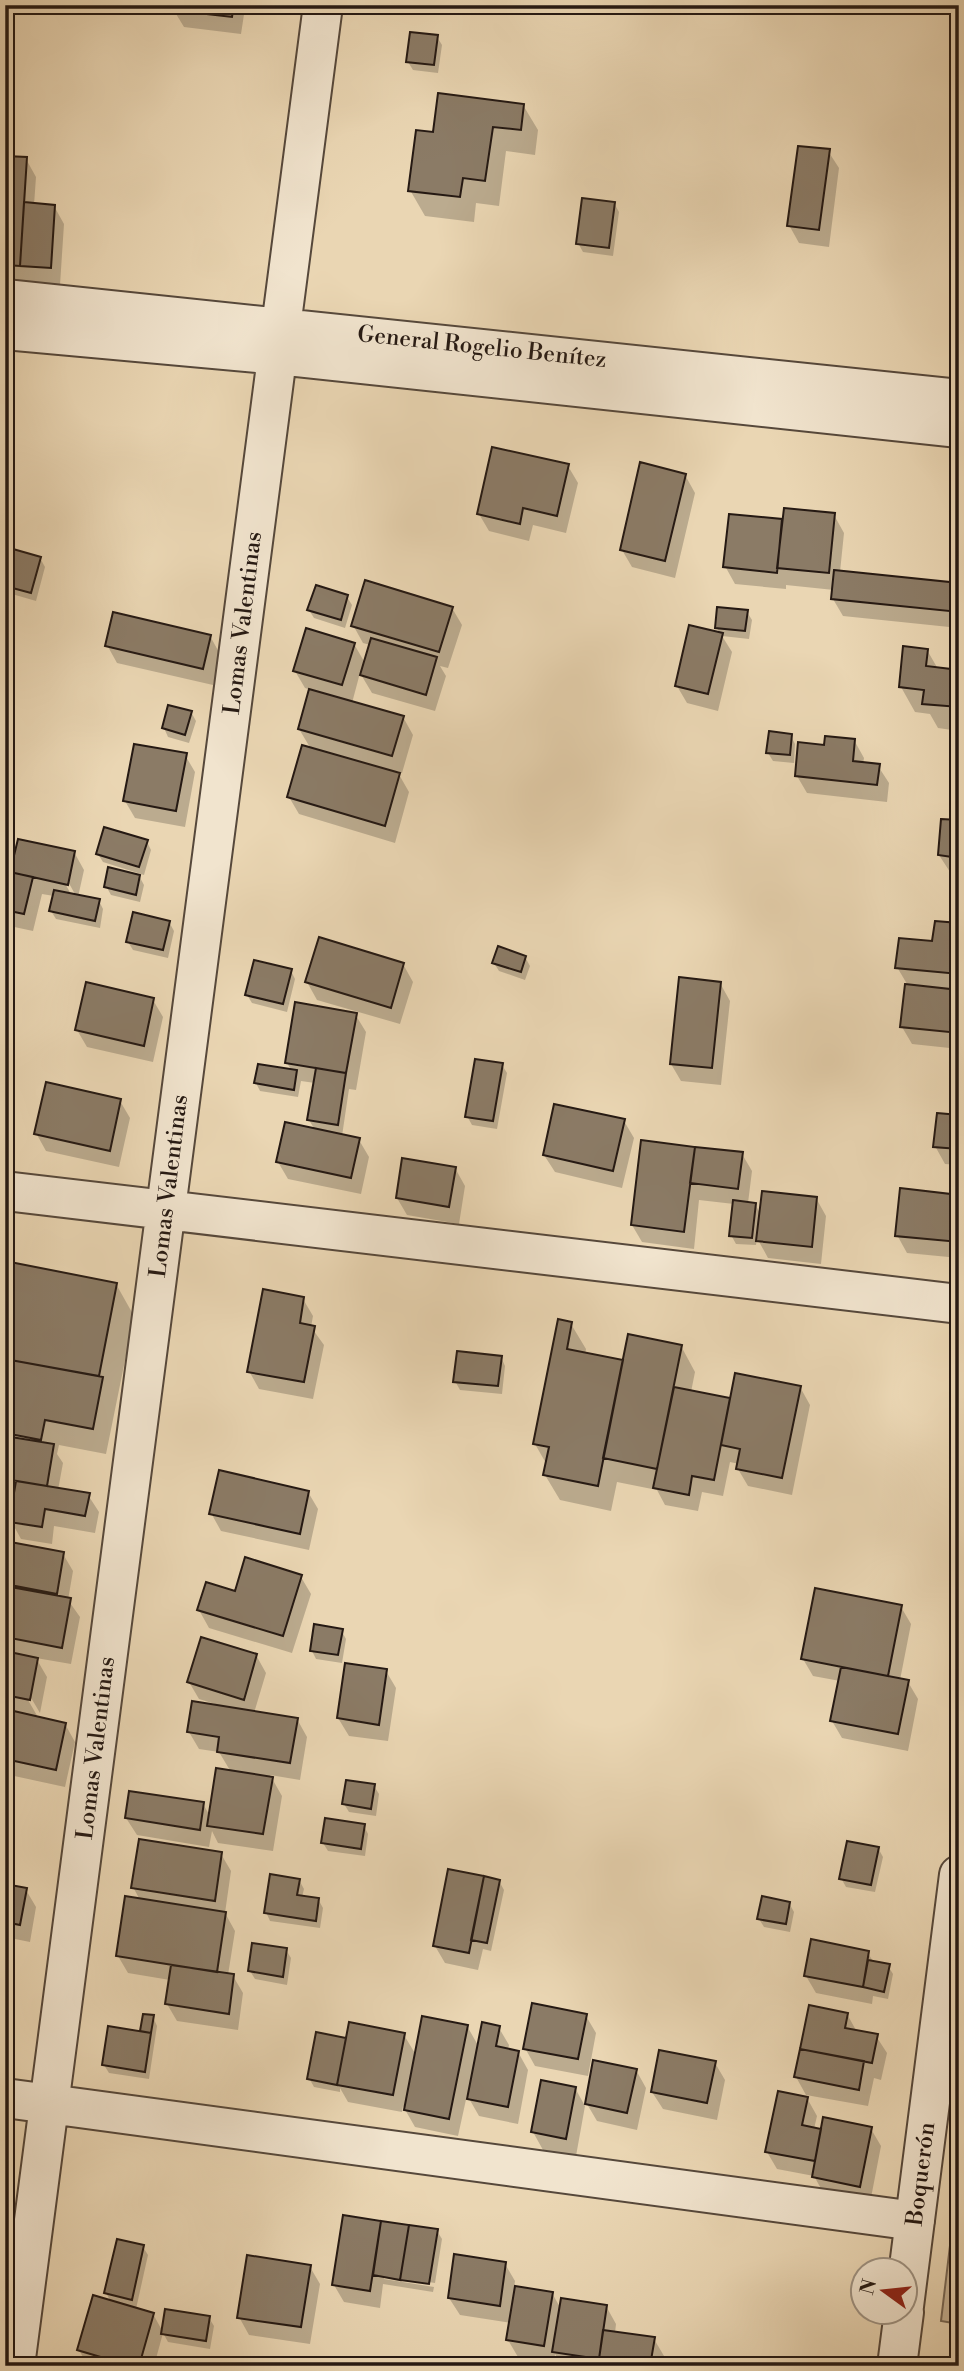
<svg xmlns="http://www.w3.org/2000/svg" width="964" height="2371" font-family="'Libre Bodoni',serif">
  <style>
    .green { fill: #c9b698; stroke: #776856; stroke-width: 2 }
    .shadow { fill: #0003; fill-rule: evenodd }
    .building { fill: #8b7b66; stroke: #251913; stroke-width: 2 }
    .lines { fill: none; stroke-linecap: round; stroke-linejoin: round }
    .street-casing { stroke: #56483b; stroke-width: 42 }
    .street { stroke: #f1e4ce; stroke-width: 38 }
    .labels { text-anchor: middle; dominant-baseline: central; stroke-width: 7; stroke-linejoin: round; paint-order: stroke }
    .street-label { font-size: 23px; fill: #251913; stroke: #f1e4ce }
  </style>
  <rect width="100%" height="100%" fill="#ead6b3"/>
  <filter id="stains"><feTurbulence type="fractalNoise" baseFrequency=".00286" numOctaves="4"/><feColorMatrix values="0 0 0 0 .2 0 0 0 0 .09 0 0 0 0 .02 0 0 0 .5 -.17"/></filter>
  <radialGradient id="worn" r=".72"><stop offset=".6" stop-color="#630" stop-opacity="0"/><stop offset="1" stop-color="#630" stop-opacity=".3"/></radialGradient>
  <path class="green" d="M959 2170V2324L941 2321Z"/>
  <path class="shadow" d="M174 5H285L284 13 245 8 241 34 184 27 173 9Z
    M437 37 442 45 438 73 413 70 408 62Z
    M523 105 538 130 535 155 506 151 499 206 476 203 474 222 425 216 410 190 434 134Z
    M828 151 839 168 829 247 799 243 789 225Z
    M5 158 26 159 36 177 34 205 54 206 64 224 60 285 5 281Z
    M614 203 619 212 613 256 583 252 578 243Z
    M568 466 578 483 566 533 533 525 529 541 489 531 479 514Z
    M685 475 695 493 675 578 632 567 622 550Z
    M730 515 784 521 834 515 844 533 840 572 959 585V628L843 616 833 599 834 590 786 585V589L735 584 725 566Z
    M7 549 40 558 45 567 36 601 5 592V557Z
    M347 597 352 605 345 628 314 618 309 610Z
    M452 608 462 625 448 668 440 666 446 676 435 711 372 693 360 673 352 703 403 717 413 735 402 773 397 771 409 792 395 843 299 814 289 797 311 749 299 729 311 690 305 688 295 671 354 644 365 663 370 645 363 643 353 625Z
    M747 612 752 620 749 639 722 636 732 652 718 711 687 703 677 686 720 634 717 628Z
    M210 636 220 654 213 685 117 663 107 645Z
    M927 650 938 669 959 671V731L938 728 930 714 915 712 901 687Z
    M191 712 196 721 189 743 168 737 164 728Z
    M791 736 795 744 794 763 773 761 768 753Z
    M854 740 864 758 863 764 878 766 889 783 887 802 807 793 797 776 825 747Z
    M185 755 195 772 185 827 135 818 125 801Z
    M959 822V873L950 872 939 855Z
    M19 841 74 852 84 870 78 897 99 901 103 909 100 928 56 919 51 911 54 896 42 894 33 931 5 925V873L12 875ZM65 876 76 896H72L62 878Z
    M147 842 151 850 144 875 103 862 98 854Z
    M138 874 144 885 140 902 111 895 106 886 137 876Z
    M169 922 174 931 168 958 133 950 128 942Z
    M959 925V1049L912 1044 902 1027 907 984 897 967Z
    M525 957 530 966 525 980 499 971 494 963Z
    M403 964 413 982 400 1024 317 1000 307 982Z
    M291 971 295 979 287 1012 252 1003 247 995Z
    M720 983 730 1001 721 1085 681 1081 671 1064Z
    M153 1000 163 1017 153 1062 87 1047 77 1030Z
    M355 1014 366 1032 356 1090 349 1089 342 1136 359 1140 369 1157 361 1194 288 1179 278 1162 315 1130 309 1120 315 1083 301 1081 298 1097 260 1091 256 1083 292 1071 287 1063Z
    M502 1065 507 1073 497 1129 472 1125 467 1116Z
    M120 1101 130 1118 119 1167 46 1151 36 1133Z
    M959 1117V1165L945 1164 935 1146Z
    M624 1121 634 1138 622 1188 555 1172 544 1155Z
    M643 1142 742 1154 752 1171 748 1203 755 1204 761 1215 816 1198 826 1216 821 1264 768 1258 757 1238 756 1245 736 1244 731 1235 734 1204 699 1200 694 1249 642 1242 632 1225Z
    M455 1168 465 1186 459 1224 407 1215 397 1198Z
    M959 1196V1258L907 1253 897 1235Z
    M5 1263 116 1284 134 1316 106 1454 59 1445 57 1454 63 1463 58 1490 88 1495 99 1512 95 1533 54 1526 52 1544 21 1539 11 1521 15 1496 5 1494Z
    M303 1299 313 1316 311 1327 324 1345 313 1399 259 1389 249 1371Z
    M571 1324 586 1349 585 1355 624 1362 681 1346 695 1372 691 1392 731 1400 800 1387 810 1405 792 1495 748 1486 738 1469 739 1464 730 1462 723 1496 702 1492 698 1511 665 1505 657 1490 617 1482 611 1511 560 1500 545 1475 547 1465 535 1444Z
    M501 1357 505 1366 502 1394 460 1390 455 1381Z
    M308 1492 318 1509 309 1550 221 1531 211 1513Z
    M5 1543 63 1554 73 1571 68 1600 80 1617 71 1664 36 1658 47 1677 40 1713 27 1691 24 1693 39 1719 65 1724 75 1742 65 1787 5 1774Z
    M301 1577 311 1594 292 1653 209 1628 199 1610 236 1593Z
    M901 1607 911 1624 900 1680 908 1682 918 1699 908 1751 842 1738 832 1721 840 1681 813 1676 803 1659Z
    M341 1630 346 1639 342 1663 316 1659 312 1651Z
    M256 1655 266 1673 254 1713 297 1719 307 1737 300 1780 270 1775 282 1796 273 1851 218 1843 212 1831 209 1847 137 1835 126 1818 203 1804 210 1816 231 1772 219 1752 199 1749 189 1732 215 1704 199 1699 189 1682Z
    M386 1671 396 1688 388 1741 349 1736 338 1718Z
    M374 1786 379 1794 376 1816 349 1812 344 1804Z
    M364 1826 368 1834 365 1856 328 1851 323 1843Z
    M878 1848 883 1857 875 1892 846 1887 841 1878Z
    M221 1854 231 1871 225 1913 235 1931 228 1975 233 1976 243 1993 238 2030 177 2021 167 2004 170 1980 128 1973 118 1956 140 1900 133 1887Z
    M299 1880 304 1889 302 1897 318 1899 323 1908 320 1928 270 1921 266 1912Z
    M499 1881 504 1890 491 1951 483 1949 478 1970 445 1963 435 1946Z
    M5 1886 26 1890 36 1907 30 1942 5 1937Z
    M789 1903 794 1912 790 1932 764 1927 759 1919Z
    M286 1950 291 1958 287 1985 255 1979 250 1971Z
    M868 1953 874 1963 888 1966 893 1974 888 1999 873 1996 872 2004 816 1993 806 1976Z
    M847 2014 857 2032 876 2036 887 2053 881 2080 874 2078 868 2106 806 2095 796 2077Z
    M144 2016 153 2017 157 2026 149 2079 109 2073 104 2065 142 2033Z
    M586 2016 596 2033 588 2076 535 2066 525 2048Z
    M467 2026 479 2047 499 2028 509 2045 508 2050 518 2052 528 2070 518 2124 479 2116 467 2095 458 2136 415 2127 403 2106 402 2112 348 2102 340 2088V2092L314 2087 309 2078 344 2040 404 2035 416 2055Z
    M715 2063 725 2080 717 2120 663 2109 652 2092Z
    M636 2070 646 2088 637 2130 597 2121 587 2104Z
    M575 2088 585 2106 576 2156 543 2150 533 2132Z
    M807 2098 817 2116 814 2129H871L881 2146 870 2203 824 2194 814 2176 777 2169 767 2152Z
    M344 2217 437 2231 442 2239 435 2283 384 2275V2279L434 2287 433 2292 383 2284 380 2308 344 2302 334 2285Z
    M143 2247 148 2255 136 2309 153 2314 163 2332 209 2318 214 2326 210 2349 168 2342 163 2333 154 2366H88L79 2350 111 2302 106 2293Z
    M505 2264 515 2281 514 2288 552 2293 561 2309 606 2306 616 2324 615 2333 654 2339 664 2356 662 2366H562L555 2354 554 2363 518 2357 508 2340 511 2323 460 2315 449 2298Z
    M310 2267 320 2284 310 2344 249 2335 239 2317Z"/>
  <path class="building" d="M172 5H234L232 17 172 10Z
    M410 32 438 35 434 65 406 62Z
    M438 93 524 104 521 130 493 127 485 181 463 178 460 197 408 191 416 130 433 132Z
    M798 146 830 149 819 230 787 226Z
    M5 156 27 157 20 266 5 265Z
    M582 198 615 202 609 248 576 244Z
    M24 202 55 205 51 268 20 266Z
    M492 447 569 464 557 516 523 508 520 524 477 514Z
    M640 462 686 474 665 561 620 550Z
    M784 508 835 513 829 573 777 568Z
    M729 514 782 519 777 573 723 567Z
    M6 547 41 557 31 593 5 586Z
    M834 570 959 583V612L831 599Z
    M365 580 453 607 439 652 351 626Z
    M316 585 348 595 341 620 307 610Z
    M717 607 748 610 745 631 715 628Z
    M113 612 211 635 203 669 105 646Z
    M689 625 723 633 708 694 675 686Z
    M306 628 355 643 342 685 293 671Z
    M371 638 437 657 426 695 360 675Z
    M903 646 928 649 926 666 959 670V707L922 704 924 690 899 687Z
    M309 689 404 716 392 756 298 729Z
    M168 705 192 711 185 735 162 728Z
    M769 731 792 734 790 755 766 753Z
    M825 736 855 739 853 761 880 764 877 785 795 776 798 742 824 745Z
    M134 744 187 753 176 811 123 801Z
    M302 745 400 773 385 826 287 797Z
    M941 819 959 820V858L938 855Z
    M104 827 148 840 139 867 96 854Z
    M18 839 75 851 68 885 10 872Z
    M108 867 140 875 136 895 104 887Z
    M5 871 33 877 24 914 5 910Z
    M54 890 100 899 95 921 49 911Z
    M133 912 170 921 163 950 126 942Z
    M935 921 959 923V974L895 968 899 938 932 941Z
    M319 937 404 963 391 1008 305 982Z
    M498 946 526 956 521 972 492 963Z
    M254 960 292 969 283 1004 245 995Z
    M679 977 721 982 712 1068 670 1064Z
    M86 982 154 998 144 1046 75 1030Z
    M905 984 959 990V1033L900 1027Z
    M295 1002 357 1013 346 1073 285 1063Z
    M475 1059 503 1063 493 1121 465 1117Z
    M258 1064 297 1070 294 1090 254 1083Z
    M316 1068 346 1073 338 1125 307 1120Z
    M46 1082 121 1099 110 1151 34 1134Z
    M554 1104 625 1119 613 1171 543 1155Z
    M937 1113 959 1115V1149L933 1147Z
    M285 1122 360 1138 351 1178 276 1162Z
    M641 1140 695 1147 684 1232 631 1225Z
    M695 1147 743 1152 738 1189 690 1183Z
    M402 1158 456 1167 449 1207 396 1198Z
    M900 1188 959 1195V1242L895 1236Z
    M762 1191 817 1197 812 1247 756 1241Z
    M733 1200 756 1203 752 1238 729 1236Z
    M5 1261 117 1283 99 1376 5 1359Z
    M263 1289 304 1297 300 1323 315 1326 304 1382 247 1372Z
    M558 1319 572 1322 567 1349 623 1360 598 1486 543 1475 549 1447 533 1444Z
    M628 1334 682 1345 657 1469 603 1458Z
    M457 1351 502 1356 498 1386 453 1382Z
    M5 1359 103 1377 93 1429 45 1420 41 1440 10 1434 13 1414 5 1413Z
    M735 1373 801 1386 782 1478 736 1469 740 1449 721 1445Z
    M674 1387 730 1398 714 1480 692 1476 689 1495 653 1488Z
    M5 1436 54 1444 47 1486 5 1479Z
    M219 1470 309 1491 300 1534 209 1514Z
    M16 1481 90 1493 85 1516 45 1509 42 1527 9 1522Z
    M5 1541 64 1552 57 1594 5 1584Z
    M245 1557 302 1575 283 1636 197 1610 206 1582 235 1591Z
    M5 1586 71 1598 62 1648 5 1637Z
    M815 1588 902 1605 888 1676 801 1659Z
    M314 1624 343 1629 338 1655 310 1651Z
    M201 1637 257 1654 244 1700 187 1682Z
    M5 1651 38 1658 30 1700 5 1695Z
    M345 1663 387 1669 379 1725 337 1718Z
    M841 1667 909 1680 898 1734 830 1721Z
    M192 1701 298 1718 290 1763 217 1752 219 1737 187 1732Z
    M5 1709 66 1723 56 1770 5 1759Z
    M216 1768 273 1777 263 1834 207 1826Z
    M346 1780 375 1784 371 1809 342 1804Z
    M129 1791 204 1802 200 1830 125 1818Z
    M325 1818 365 1824 361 1849 321 1843Z
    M139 1839 222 1852 215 1901 131 1888Z
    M847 1841 879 1847 871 1885 839 1879Z
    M448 1869 484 1876 469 1953 433 1946Z
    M270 1874 300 1879 297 1895 319 1898 316 1921 264 1913Z
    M484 1876 500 1880 487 1943 471 1940Z
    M5 1884 27 1888 20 1925 5 1922Z
    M125 1896 226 1912 217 1972 116 1956Z
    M762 1896 790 1902 786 1924 757 1919Z
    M811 1939 869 1951 863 1987 804 1976Z
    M252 1943 287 1948 283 1977 248 1971Z
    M868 1960 890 1964 884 1992 863 1987Z
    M171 1965 234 1974 229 2014 165 2004Z
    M532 2003 587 2014 578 2059 523 2049Z
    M809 2005 848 2013 845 2028 878 2034 872 2063 800 2049Z
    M143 2014 154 2015 151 2033 140 2031Z
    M422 2016 468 2025 449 2119 404 2110Z
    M349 2022 405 2033 393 2095 337 2085Z
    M482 2022 500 2026 496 2046 519 2051 508 2107 467 2099Z
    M108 2026 151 2033 145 2072 102 2065Z
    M316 2032 346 2038 337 2085 307 2079Z
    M800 2049 864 2061 859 2090 794 2077Z
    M659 2050 716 2061 707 2103 651 2092Z
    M593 2060 637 2069 627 2113 585 2104Z
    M541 2080 576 2087 566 2139 531 2132Z
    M778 2091 808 2097 802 2125 821 2129 815 2161 765 2152Z
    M823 2117 872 2127 860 2187 812 2177Z
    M343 2215 381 2221 370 2291 332 2285Z
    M381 2221 409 2225 400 2280 373 2275Z
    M409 2225 438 2229 429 2284 400 2280Z
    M117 2239 144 2245 132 2300 104 2293Z
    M454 2254 506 2262 500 2306 448 2298Z
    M247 2255 311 2265 301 2327 237 2318Z
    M515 2286 553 2292 544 2346 506 2340Z
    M93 2295 154 2313 139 2366H131L77 2350Z
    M561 2298 607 2305 599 2359 552 2352Z
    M165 2309 210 2316 206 2341 161 2334Z
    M603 2330 655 2337 650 2366H598Z"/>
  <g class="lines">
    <defs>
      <path id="street" d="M5 299 959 399
        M5 330 278 355 959 428
        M5 1191 959 1304
        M5 2098 915 2221
        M904 2306 959 1875
        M15 2366 323 5
        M897 2366 904 2312"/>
    </defs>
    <use href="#street" class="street-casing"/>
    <use href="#street" class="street"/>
  </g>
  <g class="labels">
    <g class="street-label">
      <text transform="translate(482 347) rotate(6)">General Rogelio Benítez</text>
      <text transform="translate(243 623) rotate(-83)">Lomas Valentinas</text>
      <text transform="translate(169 1186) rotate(-83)">Lomas Valentinas</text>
      <text transform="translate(96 1748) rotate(-83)">Lomas Valentinas</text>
      <text transform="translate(921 2174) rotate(-83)">Boquerón</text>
    </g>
  </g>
  <rect width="964" height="2371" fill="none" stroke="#ead6b3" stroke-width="28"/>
  <rect x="7" y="7" width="950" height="2357" fill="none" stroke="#251913" stroke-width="3.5"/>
  <rect x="14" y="14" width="936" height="2343" fill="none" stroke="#251913" stroke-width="2"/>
  <g transform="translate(884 2291) rotate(285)"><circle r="33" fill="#f1e4ce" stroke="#9f9383" stroke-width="2"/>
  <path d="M0-5L12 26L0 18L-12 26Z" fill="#8f2418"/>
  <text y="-10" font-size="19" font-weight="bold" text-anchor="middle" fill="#251913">N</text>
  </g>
  <rect width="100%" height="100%" filter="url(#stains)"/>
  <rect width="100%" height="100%" fill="url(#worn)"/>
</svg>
